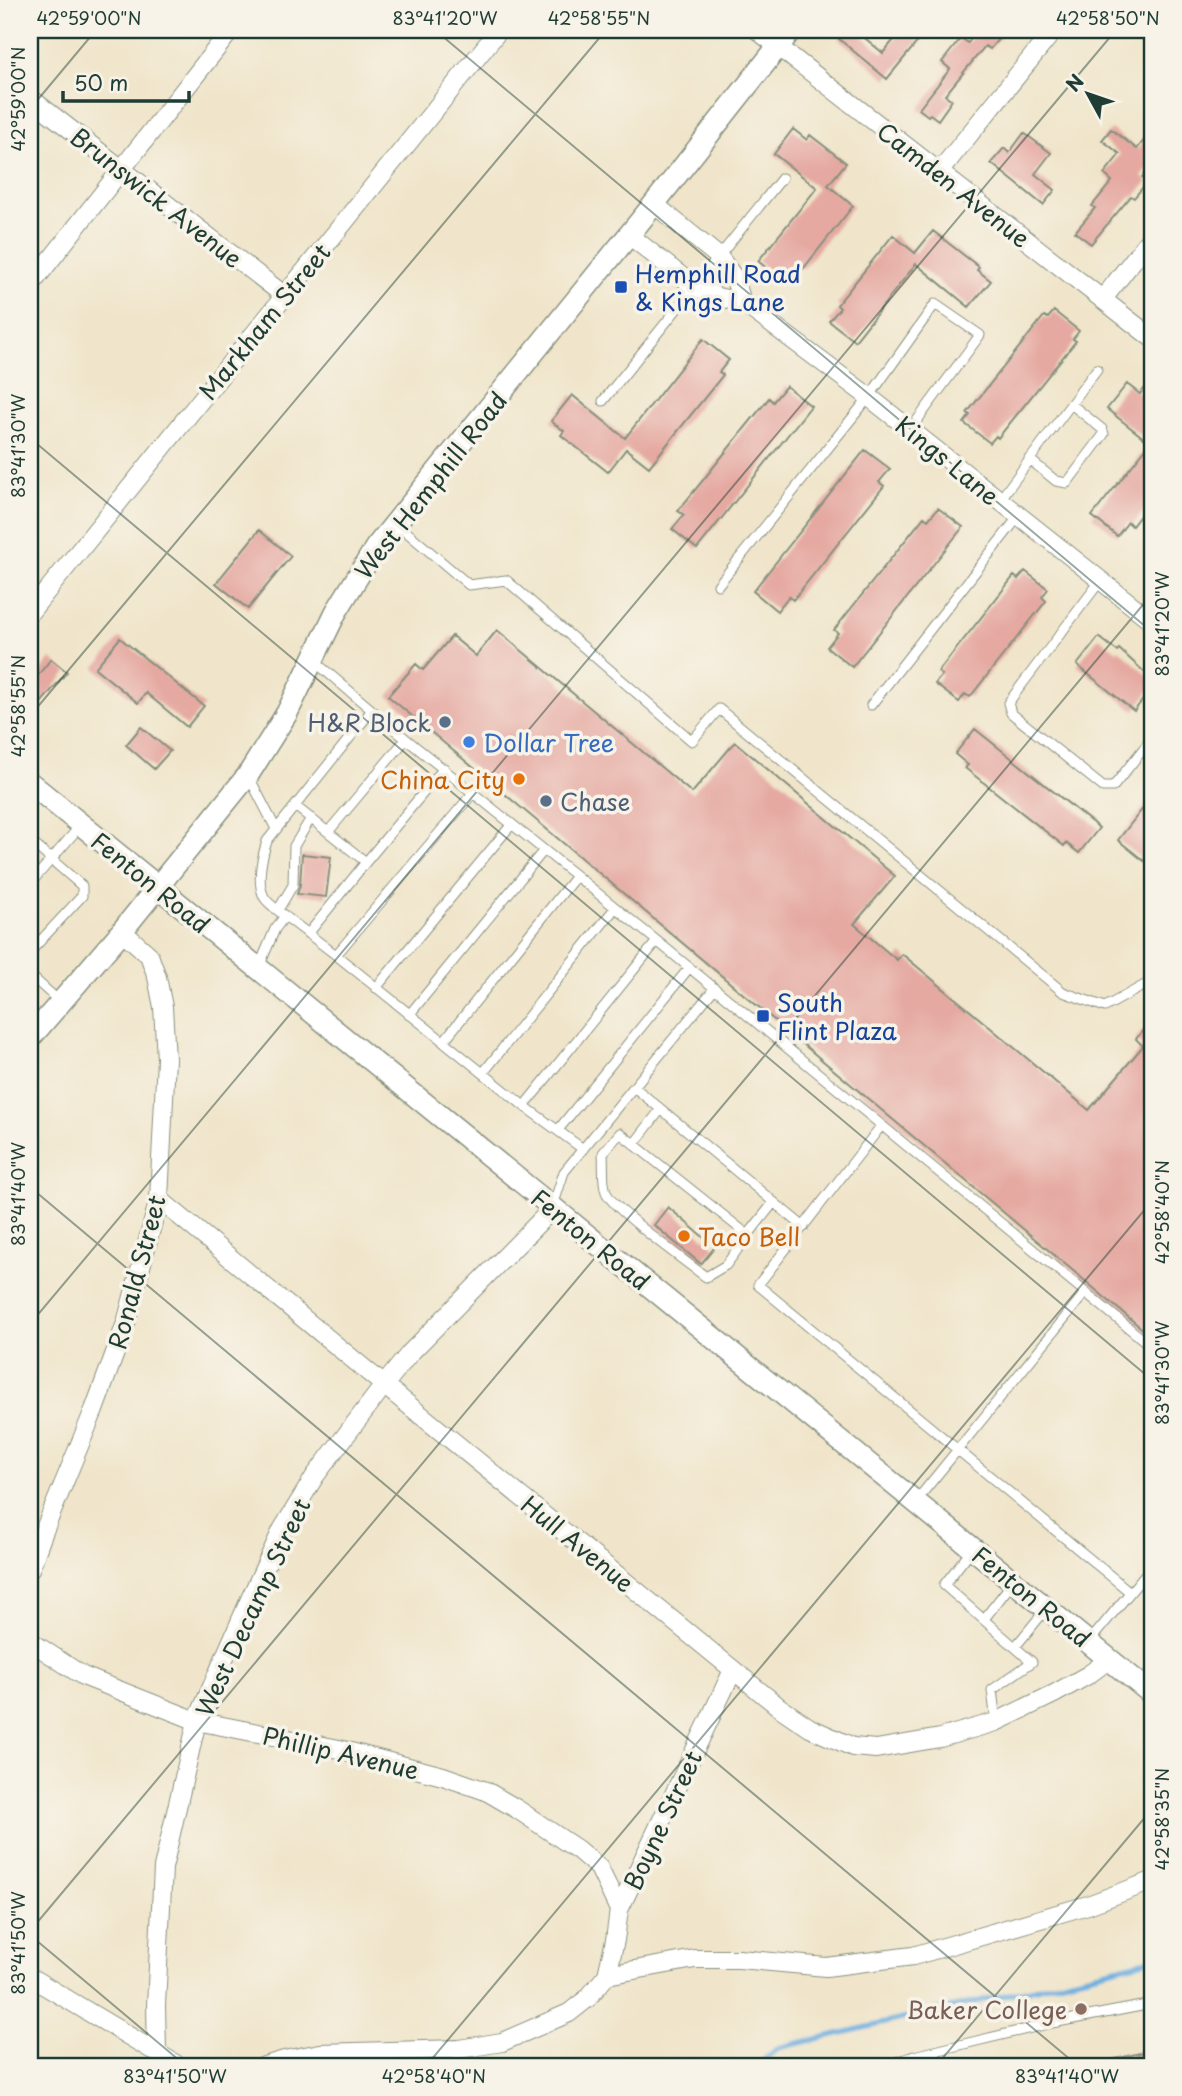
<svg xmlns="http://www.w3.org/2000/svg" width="1182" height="2096" font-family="'Playpen Sans',sans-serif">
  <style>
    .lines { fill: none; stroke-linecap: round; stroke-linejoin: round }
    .stream { stroke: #6caee0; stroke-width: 5 }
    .building { fill: #e5a9a1 }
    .service-casing { stroke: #88917f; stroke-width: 11 }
    .minor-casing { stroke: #88917f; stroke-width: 20 }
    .tertiary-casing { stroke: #88917f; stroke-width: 24 }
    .service { stroke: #fff; stroke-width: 9 }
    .minor { stroke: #fff; stroke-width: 18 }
    .tertiary { stroke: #fff; stroke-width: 21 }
    .ticks { fill: none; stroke: #1f3d34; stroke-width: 2; stroke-opacity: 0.45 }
    .transit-dot { fill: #1a4fb4; stroke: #f7f3e8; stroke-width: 2.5 }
    .service-dot { fill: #5c6f8a; stroke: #f7f3e8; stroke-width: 2.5 }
    .shop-dot { fill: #3f7fe0; stroke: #f7f3e8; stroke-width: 2.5 }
    .food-dot { fill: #e8710a; stroke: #f7f3e8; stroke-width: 2.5 }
    .education-dot { fill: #8d6e63; stroke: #f7f3e8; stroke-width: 2.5 }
    .labels { text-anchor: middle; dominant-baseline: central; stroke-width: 7; stroke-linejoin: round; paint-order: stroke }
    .street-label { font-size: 24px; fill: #1f3d34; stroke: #f7f3e8 }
    .transit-label { font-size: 24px; fill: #164399; stroke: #f7f3e8; text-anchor: start }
    .service-label { font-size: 24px; fill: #4e5e75; stroke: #f7f3e8; text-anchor: end }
    .shop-label { font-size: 24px; fill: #366cbe; stroke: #f7f3e8; text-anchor: start }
    .food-label { font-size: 24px; fill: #c56008; stroke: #f7f3e8; text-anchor: end }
    .education-label { font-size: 24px; fill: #785e54; stroke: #f7f3e8; text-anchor: end }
    .neatline { fill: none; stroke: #1f3d34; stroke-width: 2.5 }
    .ticks-label { font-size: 18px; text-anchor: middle; fill: #1f3d34 }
  </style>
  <rect width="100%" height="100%" fill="#f7f3e8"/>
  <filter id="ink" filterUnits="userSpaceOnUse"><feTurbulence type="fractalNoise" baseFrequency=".0143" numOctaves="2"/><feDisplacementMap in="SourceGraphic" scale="14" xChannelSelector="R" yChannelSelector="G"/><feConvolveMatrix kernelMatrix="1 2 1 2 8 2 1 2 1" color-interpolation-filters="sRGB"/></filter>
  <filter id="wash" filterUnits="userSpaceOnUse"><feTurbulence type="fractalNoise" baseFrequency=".00686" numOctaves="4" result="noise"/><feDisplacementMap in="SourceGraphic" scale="28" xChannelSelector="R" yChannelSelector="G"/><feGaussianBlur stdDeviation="1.57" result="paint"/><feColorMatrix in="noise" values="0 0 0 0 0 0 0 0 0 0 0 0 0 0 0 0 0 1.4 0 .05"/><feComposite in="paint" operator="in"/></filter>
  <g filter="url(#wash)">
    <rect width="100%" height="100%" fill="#f0e5ca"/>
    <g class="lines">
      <path class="stream" d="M757 2066 778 2048 1039 1987 1152 1959"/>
    </g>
    <g id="blocks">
      <path class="building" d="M847 30H855L883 53 902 30H906L919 40 887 79 839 39Z
        M978 30H1006L990 49 985 46 945 95 952 100 938 120 930 114 928 116 919 109 950 69 942 62 961 38 968 43Z
        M793 129 807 140 810 135 846 163 828 185 853 206 803 269 799 265 785 283 758 261 817 188 774 154Z
        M1111 129 1137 149 1152 130V164L1142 177 1148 181 1134 198 1131 196 1091 244 1075 232 1095 208 1092 206 1112 181 1104 174 1120 154 1102 140Z
        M1024 133 1051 153 1035 174 1055 190 1043 205 991 163 1004 148 1009 153Z
        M933 231 979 267 977 270 991 281 969 307 916 264 855 341 829 321 840 308 837 305 893 235 915 253Z
        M1054 311 1079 331 1073 339 1076 341 998 438 996 436 990 443 964 423 970 415 967 413 1044 316 1048 318Z
        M703 339 729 360 719 372 723 375 649 467 626 449 608 472 561 435 564 431 551 421 572 395 625 438Z
        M1127 384 1140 394 1144 389 1152 396V500L1132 526 1128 522 1117 536 1092 516 1150 443 1107 409Z
        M786 386 811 406 697 549 672 529 684 515 678 511 769 398 773 402Z
        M865 450 890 469 879 482 884 486 793 600 789 596 777 611 753 591Z
        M938 508 963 527 852 667 827 647 838 633 834 630 924 517 928 520Z
        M259 530 291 556 248 609 216 583Z
        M1025 571 1048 589 1042 597 1046 601 970 697 965 694 959 702 935 684 942 675 938 672 1014 576 1018 579Z
        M497 630 692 793 735 742 895 876 854 924 897 960 902 954 1089 1110 1143 1046 1136 1039 1144 1029 1152 1035V1337L388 696 416 664 423 670 452 636 476 656Z
        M1099 637 1117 651 1119 649 1152 679V688L1134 711 1077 665Z
        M120 638 204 706 187 727 146 693 138 703 95 668Z
        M51 659 67 672 30 716V685Z
        M141 727 170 751 154 769 126 745Z
        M975 729 1099 828 1079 853 1066 843 1064 846 965 768 968 765 955 754Z
        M1152 797V850L1144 861 1118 840Z
        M302 854 331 857 326 897 297 894 300 885Z
        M668 1207 715 1247 701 1264 654 1225Z
        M1152 2050V2066H1107V2061Z"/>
    </g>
  </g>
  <g filter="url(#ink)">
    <use href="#blocks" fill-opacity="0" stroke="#88917f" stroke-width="2"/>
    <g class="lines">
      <defs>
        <path id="service" d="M603 401 782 178
          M1029 459 1056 481 1067 483 1104 434 1102 429 1071 404
          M999 501 1097 369
          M396 523 469 585 506 580 692 741 719 709 1063 992 1105 1007 1152 981
          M1101 580 1008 703 1011 713 1103 787H1113L1152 738
          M718 585 869 397 935 304 980 335 910 430
          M314 661 406 739 657 941 1152 1347
          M871 705 1019 516
          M248 775 276 829
          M295 806 366 862 444 768
          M328 832 406 739
          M30 841 82 886V896L30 952
          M30 884 81 825
          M278 910 293 885 294 846 311 818
          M285 916C279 911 268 904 264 897 256 881 262 857 267 841L372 710
          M308 934 366 862
          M336 955 473 793
          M259 967 275 929 285 916 336 955 524 1106 583 1149
          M30 975 60 1002
          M376 988 512 824
          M409 1015 544 850
          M443 1042 576 876
          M483 1073 615 908
          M634 1087 804 1227
          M524 1106 657 941
          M881 1126 758 1285 1130 1592
          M558 1130 689 968
          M634 1144 661 1109
          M553 1206 564 1172 714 989
          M748 1235 726 1265 706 1277C688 1263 612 1209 606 1192 602 1181 604 1165 603 1153L620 1133 748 1235 774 1202
          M916 1501 1085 1293
          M972 1549 944 1585 1032 1662 992 1690 996 1722
          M984 1619 1013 1582
          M1089 1642 1152 1566
          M1015 1647 1047 1608
          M886 2066 914 2056 1052 2023 1152 2004"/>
        <path id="minor" d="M757 30 1152 338
          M30 98 285 296
          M939 172 1054 30
          M654 204 719 257 735 279 742 302
          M629 235 695 287 717 297 742 302 869 397 1152 621
          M30 286 231 30
          M1103 299 1152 236
          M30 612 499 30
          M159 1199 384 1385 779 1707 810 1728 853 1747 876 1749 940 1738 996 1722 1054 1694 1088 1675 1110 1659
          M30 1569 44 1531 94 1410 126 1323 159 1199 166 1059 163 1007 157 977 149 955 122 931
          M30 1641 83 1676 197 1721 339 1749 443 1776 486 1791 517 1809 578 1850 599 1868 619 1910
          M607 1975 695 1959H739L826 1967 913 1956 1088 1905 1152 1881
          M30 1977 179 2066
          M157 2052 156 2005 163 1868 197 1721 250 1599 282 1530 315 1476 384 1385 410 1353 553 1208
          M264 2066 284 2060 320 2053 459 2049 502 2042 569 2013 588 1998 607 1975 615 1940 619 1910 733 1670"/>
        <path id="tertiary" d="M30 783 1152 1694
          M30 1038 122 931 248 775 287 713 336 612 376 547 654 204 791 30"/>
      </defs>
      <use href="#service" class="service-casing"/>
      <use href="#minor" class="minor-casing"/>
      <use href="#tertiary" class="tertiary-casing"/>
      <use href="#service" class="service"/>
      <use href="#minor" class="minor"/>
      <use href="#tertiary" class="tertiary"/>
    </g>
  </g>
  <path class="ticks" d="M435 30 1152 632M30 109 96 30M30 438 1152 1380M30 716 606 30M30 1187 1078 2066M30 1324 1116 30M30 1931 1152 594M30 1935 186 2066M426 2066 1152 1201M936 2066 1152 1809"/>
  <g class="transit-dot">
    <rect x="614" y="280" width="14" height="14" rx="3.5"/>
    <rect x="756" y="1009" width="14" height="14" rx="3.5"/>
  </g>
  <g class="service-dot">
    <circle cx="445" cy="722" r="7"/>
    <circle cx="546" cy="801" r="7"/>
  </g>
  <circle class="shop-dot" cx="469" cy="742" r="7"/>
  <g class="food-dot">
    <circle cx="519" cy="779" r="7"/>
    <circle cx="684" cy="1236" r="7"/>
  </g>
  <circle class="education-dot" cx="1081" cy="2009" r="7"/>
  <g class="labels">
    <g class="street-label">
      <text transform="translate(954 184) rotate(38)">Camden Avenue</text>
      <text transform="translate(157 197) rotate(38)">Brunswick Avenue</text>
      <text transform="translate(264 321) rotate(-51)">Markham Street</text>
      <text transform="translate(948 460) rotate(39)">Kings Lane</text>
      <text transform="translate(430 485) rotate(-52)">West Hemphill Road</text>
      <text transform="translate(151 882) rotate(39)">Fenton Road</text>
      <text transform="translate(591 1239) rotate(39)">Fenton Road</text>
      <text transform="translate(136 1272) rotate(-75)">Ronald Street</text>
      <text transform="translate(578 1543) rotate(39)">Hull Avenue</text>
      <text transform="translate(1032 1596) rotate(39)">Fenton Road</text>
      <text transform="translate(252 1607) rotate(-65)">West Decamp Street</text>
      <text transform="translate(341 1752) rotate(13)">Phillip Avenue</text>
      <text transform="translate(662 1820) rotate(-65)">Boyne Street</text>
    </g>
    <g class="transit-label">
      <text x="635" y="273">Hemphill Road<tspan x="635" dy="28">&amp; Kings Lane</tspan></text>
      <text x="777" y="1002">South<tspan x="777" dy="28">Flint Plaza</tspan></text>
    </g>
    <g class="service-label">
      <text x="431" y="722">H&amp;R Block</text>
      <text x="560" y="801" text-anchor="start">Chase</text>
    </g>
    <g class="shop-label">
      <text x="483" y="742">Dollar Tree</text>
    </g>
    <g class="food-label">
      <text x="505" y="779">China City</text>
      <text x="698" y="1236" text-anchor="start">Taco Bell</text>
    </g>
    <g class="education-label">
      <text x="1067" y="2009">Baker College</text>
    </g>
  </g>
  <rect width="1182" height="2096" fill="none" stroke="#f7f3e8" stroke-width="77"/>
  <g transform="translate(1088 94) rotate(310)" stroke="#f7f3e8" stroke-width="5" paint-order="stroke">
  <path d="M0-5L12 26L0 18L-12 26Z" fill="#1f3d34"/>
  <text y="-10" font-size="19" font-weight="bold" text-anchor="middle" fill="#1f3d34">N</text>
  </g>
  <path d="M63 91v10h126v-10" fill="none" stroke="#1f3d34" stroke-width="3.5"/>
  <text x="74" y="91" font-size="21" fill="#1f3d34" stroke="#f7f3e8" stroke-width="5" paint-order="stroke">50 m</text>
  <rect x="38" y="38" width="1106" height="2020" class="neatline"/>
  <g class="ticks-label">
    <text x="89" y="25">42°59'00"N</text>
    <text x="445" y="25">83°41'20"W</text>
    <text x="599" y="25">42°58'55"N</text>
    <text x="1108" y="25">42°58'50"N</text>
    <text transform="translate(19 99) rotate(-90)" y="6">42°59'00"N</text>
    <text transform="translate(19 446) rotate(-90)" y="6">83°41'30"W</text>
    <text transform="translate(1163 624) rotate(-90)" y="6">83°41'20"W</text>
    <text transform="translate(19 706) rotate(-90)" y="6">42°58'55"N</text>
    <text transform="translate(19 1194) rotate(-90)" y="6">83°41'40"W</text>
    <text transform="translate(1163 1212) rotate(-90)" y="6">42°58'40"N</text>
    <text transform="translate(1163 1373) rotate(-90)" y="6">83°41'30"W</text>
    <text transform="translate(1163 1819) rotate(-90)" y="6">42°58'35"N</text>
    <text transform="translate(19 1943) rotate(-90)" y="6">83°41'50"W</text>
    <text x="175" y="2083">83°41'50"W</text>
    <text x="434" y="2083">42°58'40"N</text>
    <text x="1067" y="2083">83°41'40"W</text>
  </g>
</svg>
